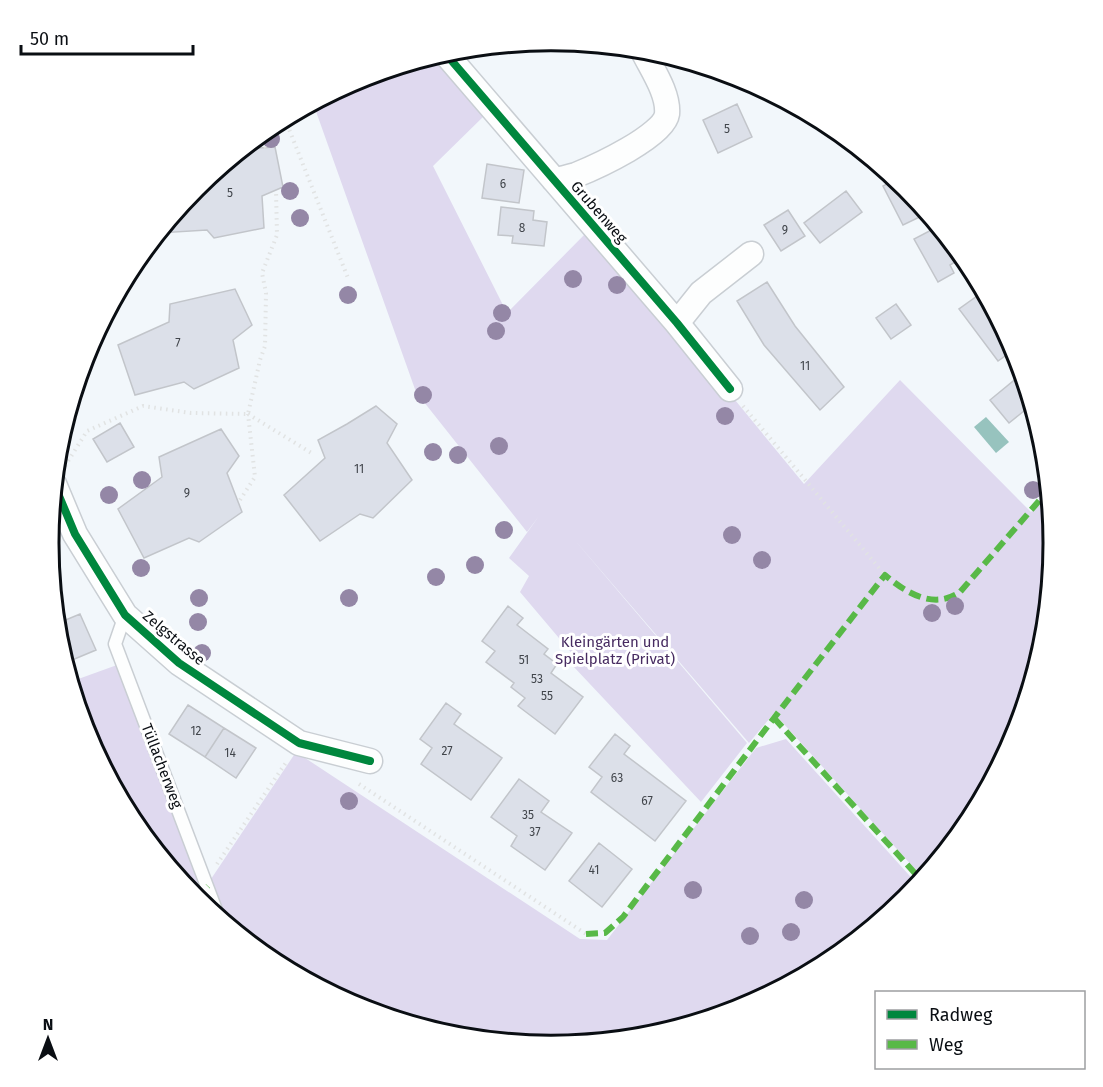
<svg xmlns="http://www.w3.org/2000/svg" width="1103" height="1087" font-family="'Fira Sans',sans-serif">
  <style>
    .green { fill: #dfd9ef }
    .water { fill: #97c3be }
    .building { fill: #dce0e9; stroke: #c2c5ca; stroke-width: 1.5 }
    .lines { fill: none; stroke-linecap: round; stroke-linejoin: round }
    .lane-casing { stroke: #c9ced3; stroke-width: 15 }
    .street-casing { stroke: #c9ced3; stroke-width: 27 }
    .path { stroke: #e1e3e3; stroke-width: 4; stroke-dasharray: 1.5 4.5; stroke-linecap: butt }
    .lane { stroke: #fdfefe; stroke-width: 12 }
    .street { stroke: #fdfefe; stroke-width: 24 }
    .quiet { stroke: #58b947; stroke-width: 6; stroke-dasharray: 12 6; stroke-linecap: butt }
    .cycleway-casing { stroke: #fff; stroke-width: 11 }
    .cycleway { stroke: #00873e; stroke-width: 8 }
    .tree { fill: #9487a6 }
    .labels { text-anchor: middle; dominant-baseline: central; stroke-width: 6; stroke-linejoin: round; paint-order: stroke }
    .number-label { font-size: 12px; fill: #41454b }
    .street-label { font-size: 15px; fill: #0a0e13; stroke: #fff }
    .park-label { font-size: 15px; fill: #472b61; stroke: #fff }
    .rim { fill: none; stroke: #0a0e13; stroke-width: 3 }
  </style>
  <rect width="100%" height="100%" fill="#f2f7fb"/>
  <path class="green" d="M436 55 485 115 433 166 507 313 587 232 675 327 804 484 900 380 1031 512 1045 499 1051 504 1054 544 1045 642 1016 736 970 823 924 879 774 713 749 743 573 538 747 743 701 802 573 666 575 657 520 592 529 576 509 558 539 516 527 532 416 392 313 103 359 79Z
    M117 665 212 912 196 899 133 823 87 736 70 682Z
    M786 739 918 885 907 899 831 962 744 1008 649 1037 551 1046 453 1037 359 1008 272 962 226 924 211 879 296 752 580 939 607 940 756 748Z"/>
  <path class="water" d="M986 417 1009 442 996 453 974 427Z"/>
  <path class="building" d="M737 104 752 137 718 153 703 120Z
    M275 147 283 187 262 196 264 228 214 238 207 230 159 233 196 188 243 149Z
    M487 164 524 170 519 203 482 198Z
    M896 179 907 188 928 213 903 225 883 186Z
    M846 191 862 212 820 243 804 223Z
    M501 207 534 211 533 220 547 222 544 246 512 243 513 236 498 235Z
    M788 210 805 236 781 251 764 225Z
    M939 226 949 239 960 259 950 265 954 273 938 282 914 239Z
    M767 282 795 326 844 387 820 410 764 345 737 301Z
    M235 289 252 325 233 340 239 368 194 389 184 382 135 395 118 345 169 322 170 304Z
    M984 291 1015 349 998 361 959 309Z
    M896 304 911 325 891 339 876 318Z
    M1023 373 1036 416 1032 420 1024 411 1009 423 990 400Z
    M376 406 397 424 387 443 412 480 373 518 360 514 320 541 284 495 325 458 318 440 347 424Z
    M120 423 134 447 107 462 93 439Z
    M221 429 239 456 227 473 242 512 199 542 189 538 144 558 118 509 162 477 159 457Z
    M50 530 57 549 49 552V543Z
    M508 606 523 618 517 625 548 649 544 654 557 664 551 673 583 697 555 734 518 706 525 698 511 687 514 683 486 662 495 651 482 641Z
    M80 614 96 650 65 663 58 641 56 624Z
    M446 703 461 714 454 724 502 758 471 800 421 764 432 748 420 739Z
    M188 705 224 728 205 757 169 734Z
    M224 728 256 748 236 778 205 757Z
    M615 734 630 746 624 754 686 801 655 841 591 792 602 777 589 767Z
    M519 779 549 801 541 812 572 833 545 870 511 846 517 836 491 817Z
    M599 843 632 869 602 907 569 881Z"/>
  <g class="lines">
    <defs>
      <path id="lane" d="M125 615 115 644 219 918"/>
      <path id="street" d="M445 53 677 323 730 389
        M554 180C561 179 569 177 576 175 596 167 664 136 667 114 669 93 651 68 642 49
        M677 323 701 293 751 254
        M54 484 75 534 125 615 179 663 299 743 370 761"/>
    </defs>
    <use href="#lane" class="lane-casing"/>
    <use href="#street" class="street-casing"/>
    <path class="path" d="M285 119 348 278
      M259 136 266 148
      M743 406 885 575
      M248 414 313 454
      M65 466 87 431 143 406 191 413 248 414 260 360 265 346 266 293 262 273 277 235 276 190
      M240 500 255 477 248 414
      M359 784 586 934
      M217 864 287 761"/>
    <use href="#lane" class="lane"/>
    <use href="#street" class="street"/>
    <path class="quiet" d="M774 718 922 881
      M195 899 208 886
      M586 934 605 933 623 917 774 718 885 575C906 593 934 610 960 592L1045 494 1049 484"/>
    <defs>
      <path id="cycleway" d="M445 53 677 323 730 389
        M54 484 75 534 125 615 179 663 299 743 370 761"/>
    </defs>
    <use href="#cycleway" class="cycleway-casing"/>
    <use href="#cycleway" class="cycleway"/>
  </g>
  <g class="tree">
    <circle cx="271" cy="139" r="9"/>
    <circle cx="290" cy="191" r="9"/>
    <circle cx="300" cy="218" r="9"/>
    <circle cx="573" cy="279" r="9"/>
    <circle cx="617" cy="285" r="9"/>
    <circle cx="348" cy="295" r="9"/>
    <circle cx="502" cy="313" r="9"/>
    <circle cx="496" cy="331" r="9"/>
    <circle cx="423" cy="395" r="9"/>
    <circle cx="725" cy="416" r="9"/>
    <circle cx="499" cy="446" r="9"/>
    <circle cx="433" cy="452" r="9"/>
    <circle cx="458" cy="455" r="9"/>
    <circle cx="142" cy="480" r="9"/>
    <circle cx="1033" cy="490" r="9"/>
    <circle cx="109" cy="495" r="9"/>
    <circle cx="504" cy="530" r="9"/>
    <circle cx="732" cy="535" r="9"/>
    <circle cx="762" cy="560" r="9"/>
    <circle cx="475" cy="565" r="9"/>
    <circle cx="141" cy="568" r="9"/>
    <circle cx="436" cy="577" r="9"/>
    <circle cx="199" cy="598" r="9"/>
    <circle cx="349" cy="598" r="9"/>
    <circle cx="955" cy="606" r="9"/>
    <circle cx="932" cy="613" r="9"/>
    <circle cx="198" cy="622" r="9"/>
    <circle cx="202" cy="653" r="9"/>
    <circle cx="349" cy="801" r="9"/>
    <circle cx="693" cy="890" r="9"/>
    <circle cx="804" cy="900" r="9"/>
    <circle cx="791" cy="932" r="9"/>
    <circle cx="750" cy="936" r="9"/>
  </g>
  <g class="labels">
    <g class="number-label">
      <text x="727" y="129">5</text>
      <text x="503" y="184">6</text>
      <text x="230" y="193">5</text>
      <text x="522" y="228">8</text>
      <text x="785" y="230">9</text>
      <text x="178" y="343">7</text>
      <text x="805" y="366">11</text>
      <text x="359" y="469">11</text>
      <text x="187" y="493">9</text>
      <text x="524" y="660">51</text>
      <text x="537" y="679">53</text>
      <text x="547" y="696">55</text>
      <text x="196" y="731">12</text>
      <text x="447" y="751">27</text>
      <text x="230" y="753">14</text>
      <text x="617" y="778">63</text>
      <text x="647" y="801">67</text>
      <text x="528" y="815">35</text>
      <text x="535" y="832">37</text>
      <text x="594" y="870">41</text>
    </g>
    <g class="street-label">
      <text transform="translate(599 212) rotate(49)">Grubenweg</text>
      <text transform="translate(174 638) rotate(40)">Zelgstrasse</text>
      <text transform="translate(162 766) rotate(69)">Tüllacherweg</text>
    </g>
    <g class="park-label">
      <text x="615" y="642">Kleingärten und<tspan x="615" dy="17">Spielplatz (Privat)</tspan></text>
    </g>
  </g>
  <path d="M0 0H1103V1087H0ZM59 543a492 492 0 1 1 984 0a492 492 0 1 1-984 0Z" fill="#fff" fill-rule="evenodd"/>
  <path class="rim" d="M59 543a492 492 0 1 1 984 0a492 492 0 1 1-984 0Z"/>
  <rect x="875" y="991" width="210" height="78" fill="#ffffff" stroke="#9d9fa1" stroke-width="1.5"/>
  <rect x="887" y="1010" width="30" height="9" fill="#00873e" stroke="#9d9fa1" stroke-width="1.5"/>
  <text x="929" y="1021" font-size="18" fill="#0a0e13">Radweg</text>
  <rect x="887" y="1040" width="30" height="9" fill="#58b947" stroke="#9d9fa1" stroke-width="1.5"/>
  <text x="929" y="1051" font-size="18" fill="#0a0e13">Weg</text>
  <g transform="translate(48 1039)" stroke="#ffffff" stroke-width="4.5" paint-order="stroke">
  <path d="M0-4.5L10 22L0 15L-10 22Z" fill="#0a0e13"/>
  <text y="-9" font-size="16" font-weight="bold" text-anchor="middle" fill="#0a0e13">N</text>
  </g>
  <path d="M21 45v9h172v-9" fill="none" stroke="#0a0e13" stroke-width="3"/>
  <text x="30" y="45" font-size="18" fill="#0a0e13" stroke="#ffffff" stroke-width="4.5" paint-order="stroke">50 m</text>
</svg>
